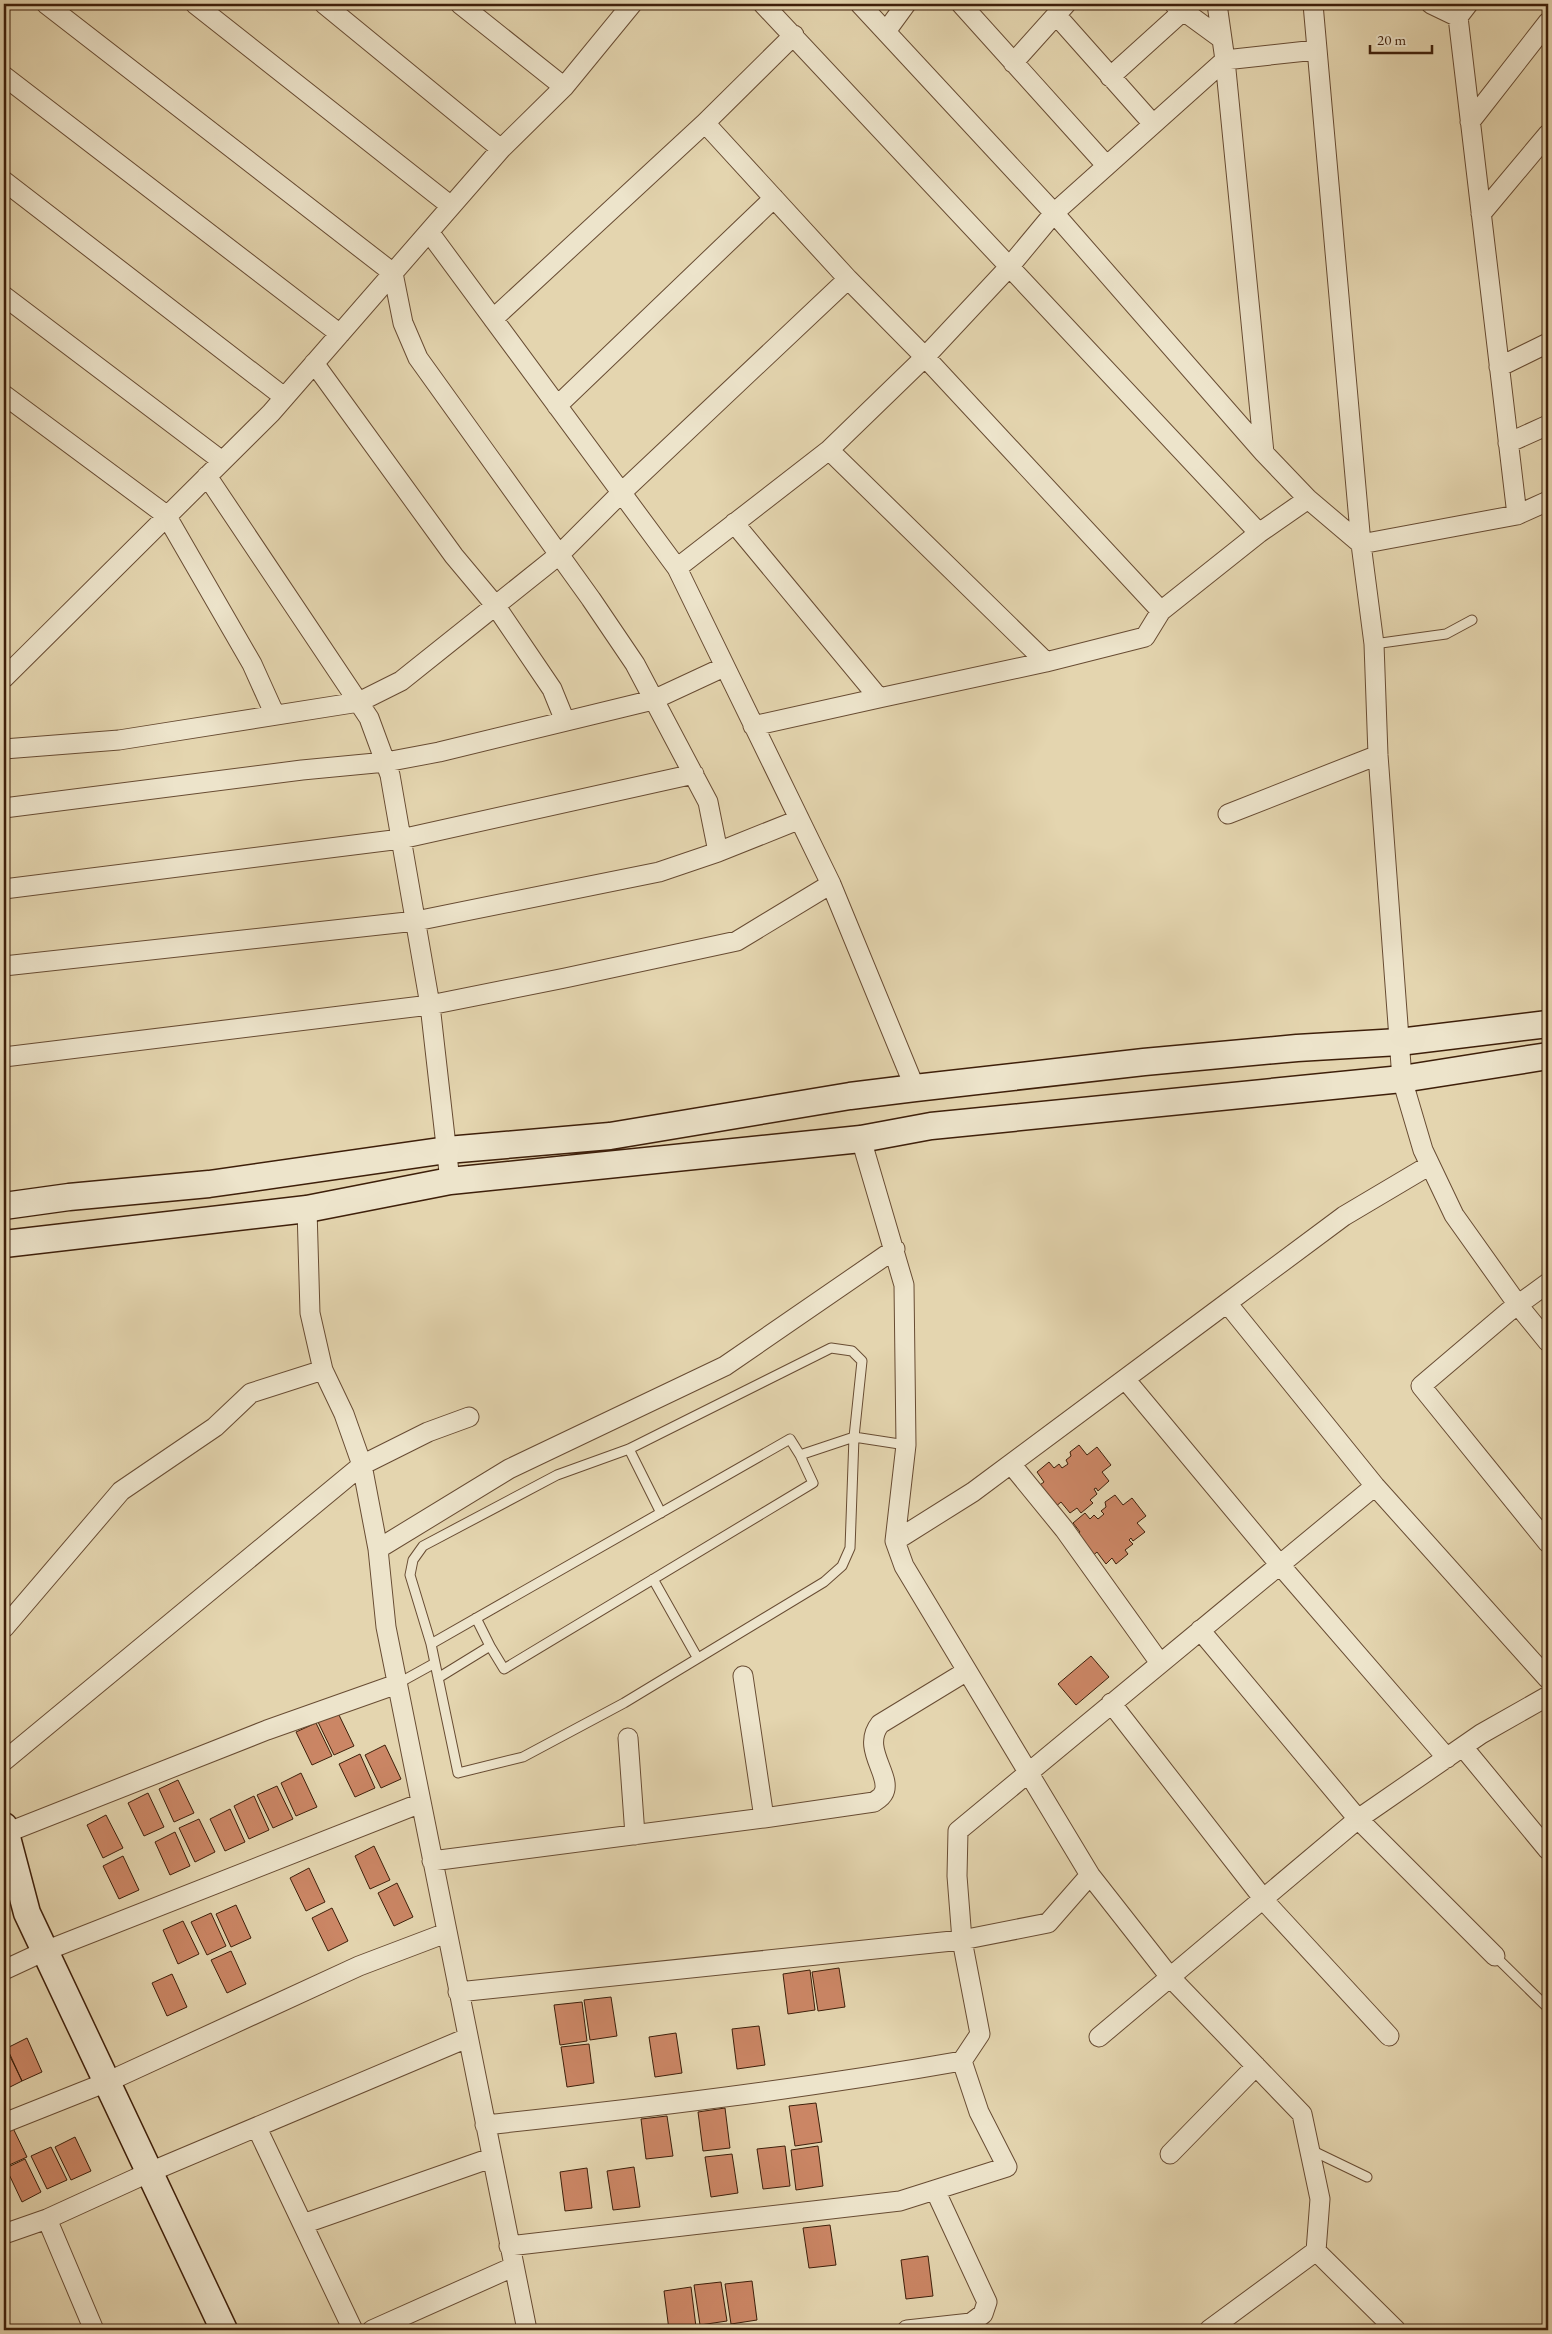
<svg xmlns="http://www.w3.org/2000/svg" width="1552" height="2334" font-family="'EB Garamond',serif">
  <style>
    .building { fill: #cb8665; stroke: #3e1f0a }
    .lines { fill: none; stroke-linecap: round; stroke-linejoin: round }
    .lane-casing { stroke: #684c33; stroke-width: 11 }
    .street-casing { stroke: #684c33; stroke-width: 21 }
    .secondary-casing { stroke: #3e1f0a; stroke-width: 29 }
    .lane { stroke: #ede4cb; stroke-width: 9 }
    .street { stroke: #ede4cb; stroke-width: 19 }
    .secondary { stroke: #ede4cb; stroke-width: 26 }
  </style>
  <rect width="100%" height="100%" fill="#e4d5af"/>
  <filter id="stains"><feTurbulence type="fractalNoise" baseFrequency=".004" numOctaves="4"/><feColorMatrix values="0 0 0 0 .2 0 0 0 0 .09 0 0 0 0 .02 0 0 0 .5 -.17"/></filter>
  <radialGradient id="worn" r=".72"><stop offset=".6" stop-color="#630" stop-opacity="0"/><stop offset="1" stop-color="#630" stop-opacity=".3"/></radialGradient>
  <path class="building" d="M1079 1445 1087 1455 1097 1447 1111 1465 1102 1472 1109 1481 1098 1491 1096 1488 1094 1489 1097 1494 1090 1500 1093 1503 1081 1513 1077 1508 1070 1513 1061 1502 1054 1508 1037 1487 1044 1482 1037 1472 1049 1462 1054 1468 1059 1464 1062 1468 1068 1464 1066 1460 1071 1456 1070 1452Z
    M1115 1495 1123 1505 1132 1498 1146 1516 1137 1523 1145 1532 1133 1541 1131 1538 1129 1540 1133 1544 1125 1550 1128 1554 1116 1564 1112 1558 1106 1564 1097 1552 1090 1558 1073 1537 1080 1532 1073 1523 1085 1513 1090 1519 1094 1515 1098 1519 1104 1514 1101 1511 1106 1507 1105 1502Z
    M1091 1656 1109 1677 1076 1705 1058 1684Z
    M338 1713 354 1746 334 1755 318 1722Z
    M316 1723 332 1756 312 1765 296 1732Z
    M385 1745 401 1779 381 1788 365 1755Z
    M360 1754 375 1788 355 1797 339 1764Z
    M301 1773 317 1807 296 1816 281 1783Z
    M178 1780 194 1813 174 1822 159 1789Z
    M277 1786 293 1819 273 1828 257 1795Z
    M148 1793 164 1827 144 1836 128 1803Z
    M254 1796 269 1830 249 1839 234 1806Z
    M230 1809 245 1842 225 1851 210 1819Z
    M106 1815 123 1848 103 1858 87 1825Z
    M199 1819 215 1852 195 1862 179 1828Z
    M175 1832 190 1866 170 1875 155 1842Z
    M374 1846 390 1880 370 1889 355 1856Z
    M123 1856 139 1890 119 1899 103 1866Z
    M309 1868 325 1902 306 1911 290 1878Z
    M397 1883 413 1917 394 1926 378 1893Z
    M236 1905 251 1938 231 1947 216 1914Z
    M332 1908 348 1941 328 1951 312 1918Z
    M211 1913 226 1946 207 1955 191 1922Z
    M183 1921 199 1954 178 1964 163 1930Z
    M231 1951 246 1984 227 1993 211 1960Z
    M839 1968 845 2007 818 2011 812 1972Z
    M810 1970 815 2010 788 2014 783 1974Z
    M172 1974 187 2007 167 2016 152 1983Z
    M611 1997 617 2036 590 2040 584 2000Z
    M582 2002 587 2041 560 2045 554 2005Z
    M759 2026 765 2065 737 2069 732 2029Z
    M676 2033 682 2073 655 2077 649 2037Z
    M27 2038 42 2072 22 2081 7 2048Z
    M589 2044 594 2083 567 2087 561 2047Z
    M6 2048 22 2081 4 2090V2049Z
    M816 2103 822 2142 795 2146 789 2106Z
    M725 2108 730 2148 703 2151 698 2112Z
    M667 2116 673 2156 646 2159 641 2119Z
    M11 2124 27 2157 7 2166 4 2159V2128Z
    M75 2137 91 2171 71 2180 55 2147Z
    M785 2146 790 2186 763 2189 757 2149Z
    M818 2146 823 2186 796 2190 791 2150Z
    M51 2147 67 2180 47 2189 31 2156Z
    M732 2154 738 2193 711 2197 705 2157Z
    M25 2159 41 2192 22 2202 6 2168Z
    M634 2167 640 2207 613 2210 607 2171Z
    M587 2168 592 2208 565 2211 560 2172Z
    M830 2225 836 2265 809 2268 803 2228Z
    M928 2256 933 2296 906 2299 901 2260Z
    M752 2281 757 2320 731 2324 725 2284Z
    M721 2282 727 2321 700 2325 694 2285Z
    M691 2287 696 2327 669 2330 664 2291Z"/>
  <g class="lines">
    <defs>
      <path id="lane" d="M1374 644 1446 634 1472 620
        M629 1449 661 1513
        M653 1579 697 1657
        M476 1618 490 1646
        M431 1644 790 1439 800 1455 854 1437 862 1361 852 1351 831 1348 629 1449 557 1475 423 1546 413 1560 410 1575 431 1644 458 1773 523 1757 624 1703 824 1582 842 1566 850 1548 854 1437 906 1445
        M438 1678 490 1646 504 1669 813 1483 800 1455
        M397 1684 435 1663
        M1495 1956 1548 2008
        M1311 2150 1367 2177"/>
      <path id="street" d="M46 4 393 273 403 323 418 358 591 599 635 664 708 802 718 852
        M195 4 451 206
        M324 4 501 149
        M460 4 564 87
        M763 4 1259 533 1308 499
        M860 4 1054 213 1264 453 1308 499 1361 544 1517 515 1548 501
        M961 4 1106 165
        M1174 4 1222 39
        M1217 4 1225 60 1264 453
        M1313 4 1361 544 1374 644 1378 755 1402 1079 1423 1150 1454 1215 1518 1305 1548 1342
        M1431 4 1458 17
        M1468 4 1458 17 1517 515
        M1057 16 1153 124
        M887 30 906 4
        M794 35 705 123 848 279 925 357 1161 611 1259 533
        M1013 63 1066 4
        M4 76 340 334
        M1110 77 1183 11
        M1470 122 1548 22
        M4 181 284 397
        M1481 214 1548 134
        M429 232 677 568
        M4 296 222 461
        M493 319 705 123
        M314 363 454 556 495 605 552 689 565 721
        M1499 367 1548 343
        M4 395 166 515 252 664 275 715
        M557 406 774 198
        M1508 443 1548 425
        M829 450 677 568 831 884 915 1088
        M207 476 369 718 390 775 430 1005 450 1181
        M734 523 879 698 1046 662
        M1161 611 1145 637 1046 662 829 450 925 357 1010 266 1054 213 1225 60 1316 50
        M4 678 271 413 501 149 564 87 632 4
        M753 726 879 698
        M4 749 119 740 359 702 401 681 560 554 621 493 848 279
        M4 808 302 770 386 762 439 752 653 700 724 667
        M1228 814 1378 755
        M4 889 401 839 694 774
        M4 966 416 921 659 872 718 852 798 820
        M4 1057 430 1005 565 978 737 941 831 884
        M861 1139 904 1285 906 1445 895 1541 904 1566 1090 1875 1170 1977 1302 2114 1320 2199 1316 2251 1209 2330
        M307 1209 310 1313 323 1370 344 1414 362 1465 378 1549 509 1469 725 1366 895 1249
        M1548 1283 1508 1312 1421 1386 1548 1543
        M1227 1303 1344 1216 1430 1165
        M1125 1379 1280 1565 1447 1758
        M1011 1464 1064 1529 1160 1663
        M895 1541 973 1492 1227 1303 1375 1486 1548 1679
        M378 1549 386 1627 527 2330
        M4 1628 121 1491 215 1427 251 1393 323 1370
        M1200 1630 1358 1819 1495 1956
        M743 1676 764 1818
        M1111 1703 1269 1906 1389 2036
        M628 1738 635 1835
        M1463 1747 1548 1850
        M4 1761 362 1465 428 1432 469 1417
        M6 1833 267 1730 397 1684
        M432 1861 764 1818 874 1802C877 1800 882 1797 883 1794 894 1777 860 1749 880 1724L967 1671
        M4 1970 45 1951 421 1803
        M458 1992 962 1940 1048 1923 1090 1875
        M1099 2037 1358 1819 1481 1734 1548 1696
        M4 2123 107 2082 359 1966 446 1933
        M485 2125C645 2108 804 2089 962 2061
        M257 2128 353 2330
        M1170 2154 1256 2066
        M47 2219 94 2330
        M303 2224 491 2158
        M4 2234 47 2219 150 2172 467 2038
        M509 2246 900 2201 1007 2167 979 2112 962 2061 980 2034 962 1940 957 1876 958 1831 1375 1486
        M1316 2251 1396 2330
        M372 2330 513 2267
        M907 2330 971 2323 983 2314 987 2302 935 2190"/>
      <path id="secondary" d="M4 1206 69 1197 209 1184 447 1150 610 1136 850 1096 915 1088 1144 1062 1297 1048 1399 1042 1548 1024
        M4 1244 307 1209 450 1181 861 1139 931 1126 1402 1079 1548 1056
        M4 1826 27 1913 224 2330"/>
    </defs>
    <use href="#lane" class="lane-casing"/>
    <use href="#street" class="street-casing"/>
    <use href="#secondary" class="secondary-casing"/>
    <use href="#lane" class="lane"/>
    <use href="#street" class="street"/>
    <use href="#secondary" class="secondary"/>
  </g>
  <rect width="1552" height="2334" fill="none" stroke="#e4d5af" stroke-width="20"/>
  <rect x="5" y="5" width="1542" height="2324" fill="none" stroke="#3e1f0a" stroke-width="2.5"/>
  <rect x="10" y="10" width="1532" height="2314" fill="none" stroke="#3e1f0a"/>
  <path d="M1370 45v8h62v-8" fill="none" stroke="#3e1f0a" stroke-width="2.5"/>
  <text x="1377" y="45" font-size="15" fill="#3e1f0a" stroke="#ede4cb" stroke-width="4" paint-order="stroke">20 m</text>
  <rect width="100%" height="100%" filter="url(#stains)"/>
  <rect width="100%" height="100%" fill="url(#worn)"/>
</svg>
